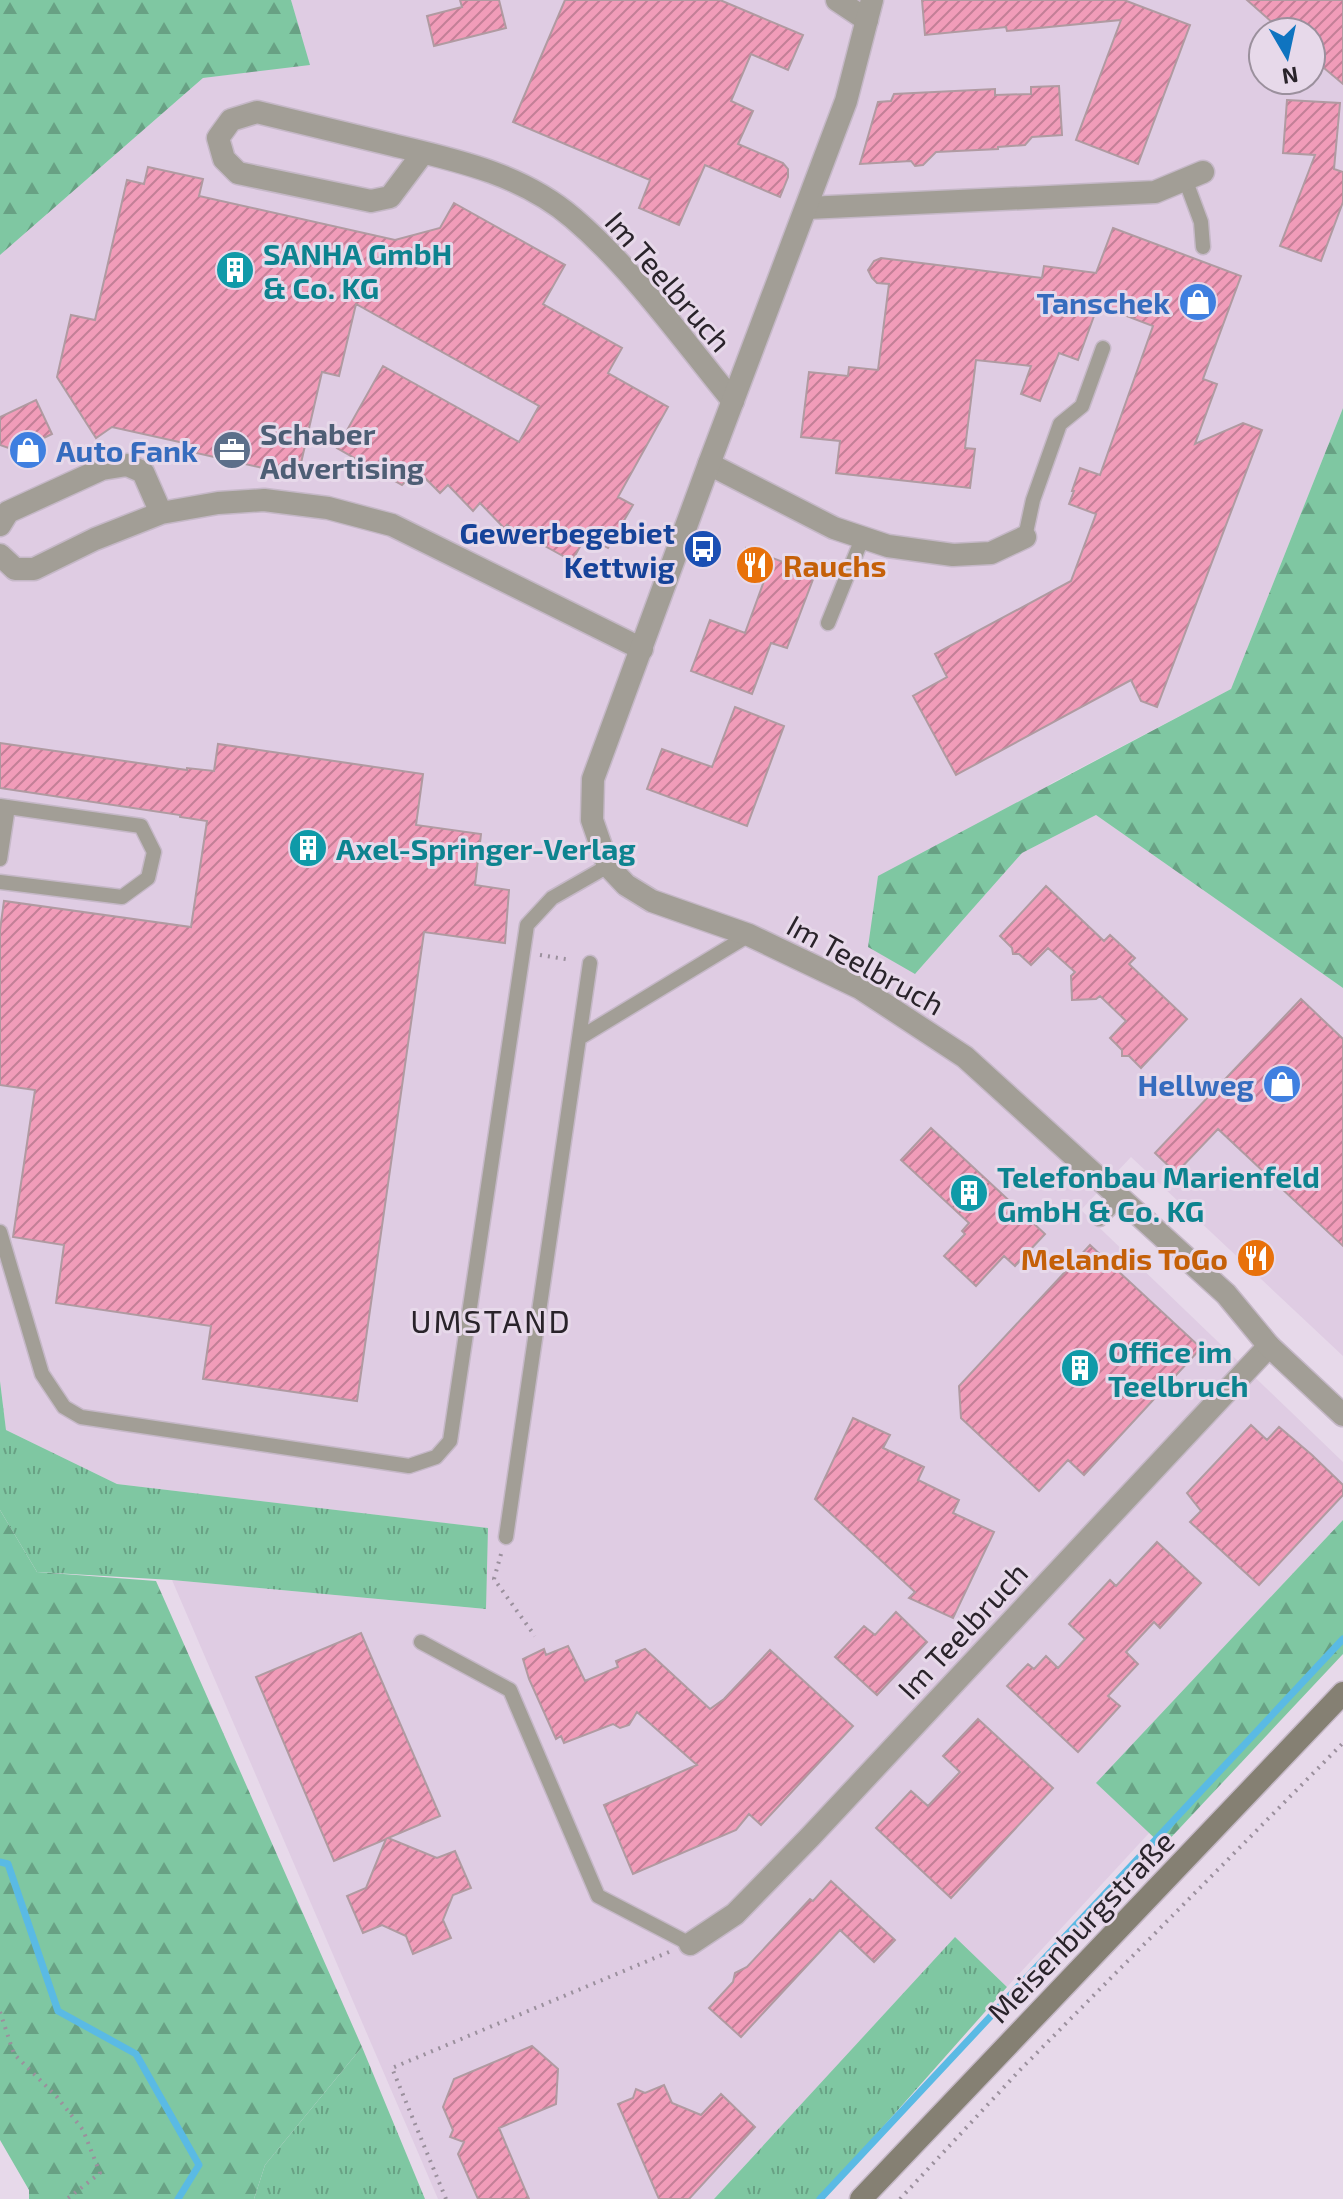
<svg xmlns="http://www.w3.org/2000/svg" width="1343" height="2199" font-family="'Exo 2',sans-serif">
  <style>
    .built { fill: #dfcce3; fill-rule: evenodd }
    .grass { fill: url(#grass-tufts) }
    .forest { fill: url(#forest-firs) }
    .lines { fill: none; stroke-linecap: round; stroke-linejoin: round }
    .stream { stroke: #5abae4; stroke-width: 7 }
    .building { fill: url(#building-hatch); stroke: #b09aa1; stroke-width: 2 }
    .service-casing { stroke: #c5b8c7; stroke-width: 17 }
    .minor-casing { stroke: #c5b8c7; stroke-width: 25 }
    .tertiary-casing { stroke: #c5b8c7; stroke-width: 25 }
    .secondary-casing { stroke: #c5b8c7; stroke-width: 25 }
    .path { stroke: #9b909d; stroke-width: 4; stroke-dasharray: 2 6; stroke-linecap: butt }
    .service { stroke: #a29e96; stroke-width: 14 }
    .minor { stroke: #a29e96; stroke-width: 22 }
    .tertiary { stroke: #a29e96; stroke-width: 22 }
    .secondary { stroke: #858073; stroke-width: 22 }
    .labels { text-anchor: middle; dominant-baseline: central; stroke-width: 6; stroke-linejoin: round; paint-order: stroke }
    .culture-label { font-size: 30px; font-weight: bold; fill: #0d838f; stroke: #e7d9ea; text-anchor: start }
    .street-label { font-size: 30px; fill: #29232a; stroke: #e7d9ea }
    .shop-label { font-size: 30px; font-weight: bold; fill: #366cbe; stroke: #e7d9ea; text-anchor: end }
    .service-label { font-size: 30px; font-weight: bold; fill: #4e5e75; stroke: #e7d9ea; text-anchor: start }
    .transit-label { font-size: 30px; font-weight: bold; fill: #164399; stroke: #e7d9ea; text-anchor: end }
    .food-label { font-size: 30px; font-weight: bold; fill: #c56008; stroke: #e7d9ea; text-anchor: start }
    .neighbourhood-label { font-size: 32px; letter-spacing: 2px; fill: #29232a; stroke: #e7d9ea }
  </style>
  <defs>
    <pattern id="grass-tufts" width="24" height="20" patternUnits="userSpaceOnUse" patternTransform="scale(2)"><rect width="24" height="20" fill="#7fc7a2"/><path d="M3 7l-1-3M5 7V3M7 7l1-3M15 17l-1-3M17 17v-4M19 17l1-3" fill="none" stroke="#68a184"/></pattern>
    <pattern id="forest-firs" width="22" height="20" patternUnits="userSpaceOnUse" patternTransform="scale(2)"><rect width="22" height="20" fill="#7fc7a2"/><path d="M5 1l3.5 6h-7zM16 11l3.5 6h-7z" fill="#68a184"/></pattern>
    <pattern id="building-hatch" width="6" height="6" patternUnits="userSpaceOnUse" patternTransform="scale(2)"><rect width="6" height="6" fill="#f19cb9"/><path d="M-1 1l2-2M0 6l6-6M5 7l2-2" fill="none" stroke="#c37f97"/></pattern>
  </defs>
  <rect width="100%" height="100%" fill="#e7d9ea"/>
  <path class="built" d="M291 0H1343V408L1231 689 1050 784 916 973 1022 853 1096 815 1343 988V1356L1131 1157 1081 1210 1343 1462V1520L1097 1783 1150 1832 1007 1987 955 1938 714 2199H438L172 1580 485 1609 487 1528 117 1484 6 1430 0 1381V255L203 78 309 64ZM1263 32H1311V80H1263Z"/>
  <path class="grass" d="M0 1381 6 1430 117 1484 488 1528 486 1609 172 1580 37 1572 0 1510Z
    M955 1937 1007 1987 819 2199H714Z
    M362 2047 425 2199H254L265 2165Z"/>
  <path class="forest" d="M0 0H291L310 65 203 78 0 255Z
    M1343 408V988L1096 815 1022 853 915 974 868 947 878 876 1231 689Z
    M0 1510 37 1572 156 1581 362 2047 265 2165 254 2199H29V2190L0 2140Z
    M1343 1520V1654L1163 1846 1096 1783Z"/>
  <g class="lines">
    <path class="stream" d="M0 1862 8 1864 58 2011 136 2054 199 2165 178 2199
      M820 2199 1343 1639"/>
  </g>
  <path class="building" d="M460 0H499L506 28 434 46 427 16 462 7Z
    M565 0H720L803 35 788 70 751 54 731 101 753 111 738 144 783 163 788 169V177L780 197 705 165 679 225 639 208 650 180 513 122Z
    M922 0H1124L1190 25 1138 164 1076 140 1121 20 1007 31 1006 27 925 35Z
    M1247 0H1343V84L1311 57V32H1283Z
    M1059 86 1062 135 1032 137 1025 145 998 147V149L936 152 923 165 915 166 911 161 860 164 878 102 891 101 894 94 995 89V95L1031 94V87Z
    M1287 100 1340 103 1334 169 1343 172V202L1321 261 1280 246 1315 155 1283 153Z
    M148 167 203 179 199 196 395 240 440 228 454 203 565 265 543 304 622 348 608 373 668 407 618 497 633 505 608 548 586 536 572 561 507 525 505 529 480 503 473 511 448 485 440 493 417 470 402 485 337 448 383 366 519 442 539 406 356 304 339 376 322 372 298 476 192 452 193 445 112 427 96 438 57 377 71 315 95 320 127 180 144 184Z
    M1113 228 1241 276 1203 379 1217 384 1195 444 1243 423 1262 430 1157 707 1141 701 1131 680 956 775 913 696 947 677 935 654 1071 581 1096 514 1069 504 1074 491H1072L1080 468 1100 475 1153 326 1098 305 1078 360 1059 353 1040 401 1021 394 1031 366 976 360 965 448 975 449 970 488 836 473 840 441 801 437 809 372 848 376 849 367 878 370 889 284 877 283 872 278 868 270 874 261 881 258 1042 278 1044 266 1096 273Z
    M36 400 52 434 17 451 0 445V417Z
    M746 548 815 574 787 648 771 643 752 694 691 671 710 620 745 633 764 581 737 571Z
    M735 707 784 726 747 826 647 789 662 749 712 767Z
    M0 743 187 770V768L214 771 218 744 423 774 416 825 481 834 475 885 509 890 505 943 424 932 357 1401 203 1379 211 1326 56 1303 64 1245 13 1237 35 1090 0 1085V930L4 901 191 927 207 821 180 817V815L0 788Z
    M1046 886 1104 941 1110 935 1135 958 1129 964 1187 1019 1141 1068 1129 1056H1122V1050L1110 1038 1126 1021 1100 996 1096 999 1072 1000 1071 976 1075 972 1048 948 1031 965 1019 954H1013L1012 948 1000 936Z
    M1301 999 1343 1039V1246L1218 1129 1176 1173 1155 1153Z
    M931 1128 1045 1234 1015 1266 1004 1256 976 1286 944 1256 965 1234 962 1231 969 1223 901 1160Z
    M1090 1245 1201 1348 1084 1475 1068 1460 1039 1491 961 1418 959 1386Z
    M853 1418 890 1435 883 1448 924 1467 918 1480 959 1500 953 1513 994 1532 953 1618 909 1598 915 1592 815 1499Z
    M1251 1425 1267 1440 1279 1427 1312 1455 1343 1485V1495L1259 1585 1190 1522 1201 1511 1187 1493Z
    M1157 1542 1201 1583 1160 1628 1154 1622 1126 1652 1138 1664 1108 1696 1120 1706 1078 1752 1007 1686 1028 1664 1034 1669 1046 1656 1058 1668 1085 1639 1069 1624 1110 1580 1116 1586Z
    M896 1612 927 1642 877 1695 835 1657 864 1626 875 1635Z
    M361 1633 440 1816 388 1838 437 1858 455 1851 471 1888 453 1895 443 1920 451 1938 413 1954 406 1936 382 1925 363 1933 347 1896 366 1888 386 1839 334 1861 256 1677Z
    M568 1646 585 1681 618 1667 616 1661 645 1649 710 1709 724 1699 770 1650 853 1726 761 1825 749 1814 736 1830 633 1874 604 1805 697 1765 637 1712 629 1725 620 1728 613 1724 564 1743 561 1736 556 1739 529 1679 523 1659 544 1649 546 1655Z
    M978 1719 1053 1788 951 1898 876 1828 911 1791 928 1806 960 1772 943 1756Z
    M831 1881 895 1940 874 1962 840 1930 741 2037 709 2008 733 1982 735 1973 747 1967 810 1899 813 1901Z
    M532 2046 558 2069 556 2104 499 2128 529 2199H478L458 2154 464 2142 450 2137 453 2130 443 2107 454 2079Z
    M664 2085 672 2103 701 2115 721 2094 755 2127 689 2199H659L618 2104 633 2098 636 2089 645 2093Z"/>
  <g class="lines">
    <defs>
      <path id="service" d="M1185 179 1201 222 1203 247
        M1025 537 1033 500 1060 424 1082 406 1103 348
        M828 623 862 539
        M0 806 141 826 154 852 148 878 122 897 0 882
        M0 859 8 807
        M581 1037 749 935
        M1100 1219 1120 1198
        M0 1232 42 1374 64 1407 81 1417 409 1466 436 1457 450 1441 527 925 552 898 608 866
        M506 1537 590 963
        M421 1642 510 1690 598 1896 690 1944"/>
      <path id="minor" d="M837 0 867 20
        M423 153 390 197 371 201 238 173 224 159 218 138 231 120 257 112C303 123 348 134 393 145 456 160 522 174 573 218 634 270 682 339 733 401
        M807 208 1155 192 1203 172
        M709 464 834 528 888 546 953 555 991 553 1025 537
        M0 525 8 512 102 469 127 465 143 472 161 513
        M0 555 15 569H34L95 539 161 513 218 503 264 500 328 508 392 525 642 649
        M690 1944 735 1914 810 1837 1269 1346"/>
      <path id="tertiary" d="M872 0 846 101 709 464 593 779 592 820 608 866 626 885 652 901 749 935 860 988 965 1057 1226 1294 1269 1346 1343 1415"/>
      <path id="secondary" d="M861 2199 1343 1693"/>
    </defs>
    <use href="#service" class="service-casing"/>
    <use href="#minor" class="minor-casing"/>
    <use href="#tertiary" class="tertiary-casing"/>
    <use href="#secondary" class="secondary-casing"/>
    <path class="path" d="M540 955 571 960
      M501 1554 494 1579 535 1636
      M0 2012 14 2054 57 2097 83 2130 100 2173 67 2199
      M446 2199 392 2068 669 1952
      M900 2199 1019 2071 1343 1743"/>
    <use href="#service" class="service"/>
    <use href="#minor" class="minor"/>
    <use href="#tertiary" class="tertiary"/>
    <use href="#secondary" class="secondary"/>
  </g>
  <defs>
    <symbol id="building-disc" viewBox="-11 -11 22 22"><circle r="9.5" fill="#0f9aa8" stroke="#e7d9ea"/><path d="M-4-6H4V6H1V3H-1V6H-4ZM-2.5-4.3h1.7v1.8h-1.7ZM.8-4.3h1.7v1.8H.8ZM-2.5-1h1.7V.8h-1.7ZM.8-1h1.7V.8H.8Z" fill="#fff"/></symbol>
    <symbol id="shop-disc" viewBox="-11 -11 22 22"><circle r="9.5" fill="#3f7fe0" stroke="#e7d9ea"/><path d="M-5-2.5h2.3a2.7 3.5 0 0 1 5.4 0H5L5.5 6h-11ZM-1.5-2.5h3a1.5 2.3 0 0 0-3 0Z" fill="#fff"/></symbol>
    <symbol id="office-disc" viewBox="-11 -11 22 22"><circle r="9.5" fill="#5c6f8a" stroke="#e7d9ea"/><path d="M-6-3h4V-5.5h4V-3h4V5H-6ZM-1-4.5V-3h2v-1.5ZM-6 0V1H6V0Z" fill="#fff"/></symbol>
    <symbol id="bus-disc" viewBox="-11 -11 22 22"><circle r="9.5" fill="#1a4fb4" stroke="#e7d9ea"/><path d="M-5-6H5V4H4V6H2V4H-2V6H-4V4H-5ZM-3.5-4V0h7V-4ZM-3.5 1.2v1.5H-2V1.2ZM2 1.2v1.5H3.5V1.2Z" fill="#fff"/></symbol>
    <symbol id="restaurant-disc" viewBox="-11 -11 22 22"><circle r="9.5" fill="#e8710a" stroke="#e7d9ea"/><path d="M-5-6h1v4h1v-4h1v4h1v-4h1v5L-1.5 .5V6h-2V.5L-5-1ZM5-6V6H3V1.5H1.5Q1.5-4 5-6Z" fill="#fff"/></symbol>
  </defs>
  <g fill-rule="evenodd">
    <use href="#building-disc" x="213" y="248" width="44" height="44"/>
    <use href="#shop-disc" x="1176" y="280" width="44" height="44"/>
    <use href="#shop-disc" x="6" y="428" width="44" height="44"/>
    <use href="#office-disc" x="210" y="428" width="44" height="44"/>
    <use href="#bus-disc" x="681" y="527" width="44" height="44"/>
    <use href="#restaurant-disc" x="733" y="543" width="44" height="44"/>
    <use href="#building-disc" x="286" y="826" width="44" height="44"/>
    <use href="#shop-disc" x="1260" y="1062" width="44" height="44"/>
    <use href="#building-disc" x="947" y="1171" width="44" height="44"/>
    <use href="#restaurant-disc" x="1234" y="1236" width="44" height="44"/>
    <use href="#building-disc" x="1058" y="1346" width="44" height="44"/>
  </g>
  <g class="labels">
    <g class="culture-label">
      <text x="263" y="253">SANHA GmbH<tspan x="263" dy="34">&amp; Co. KG</tspan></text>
      <text x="336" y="848">Axel-Springer-Verlag</text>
      <text x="997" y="1176">Telefonbau Marienfeld<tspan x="997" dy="34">GmbH &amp; Co. KG</tspan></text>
      <text x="1108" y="1351">Office im<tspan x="1108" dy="34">Teelbruch</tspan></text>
    </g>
    <g class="street-label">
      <text transform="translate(669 281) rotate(49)">Im Teelbruch</text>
      <text transform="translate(866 964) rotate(29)">Im Teelbruch</text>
      <text transform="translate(962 1630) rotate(-47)">Im Teelbruch</text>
      <text transform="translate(1080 1926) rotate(-46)">Meisenburgstraße</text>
    </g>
    <g class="shop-label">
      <text x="1170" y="302">Tanschek</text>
      <text x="56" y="450" text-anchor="start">Auto Fank</text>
      <text x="1254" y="1084">Hellweg</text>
    </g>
    <g class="service-label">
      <text x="260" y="433">Schaber<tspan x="260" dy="34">Advertising</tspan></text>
    </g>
    <g class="transit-label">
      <text x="675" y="532">Gewerbegebiet<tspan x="675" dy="34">Kettwig</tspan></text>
    </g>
    <g class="food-label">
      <text x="783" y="565">Rauchs</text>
      <text x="1228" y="1258" text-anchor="end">Melandis ToGo</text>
    </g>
    <g class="neighbourhood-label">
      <text x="491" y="1320">UMSTAND</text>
    </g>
  </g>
  <g transform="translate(1287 56) rotate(171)"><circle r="38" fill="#e7d9ea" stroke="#9b909d" stroke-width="2"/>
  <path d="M0-6L14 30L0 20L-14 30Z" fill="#0f74c0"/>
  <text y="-12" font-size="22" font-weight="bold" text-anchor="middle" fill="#29232a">N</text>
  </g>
</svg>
